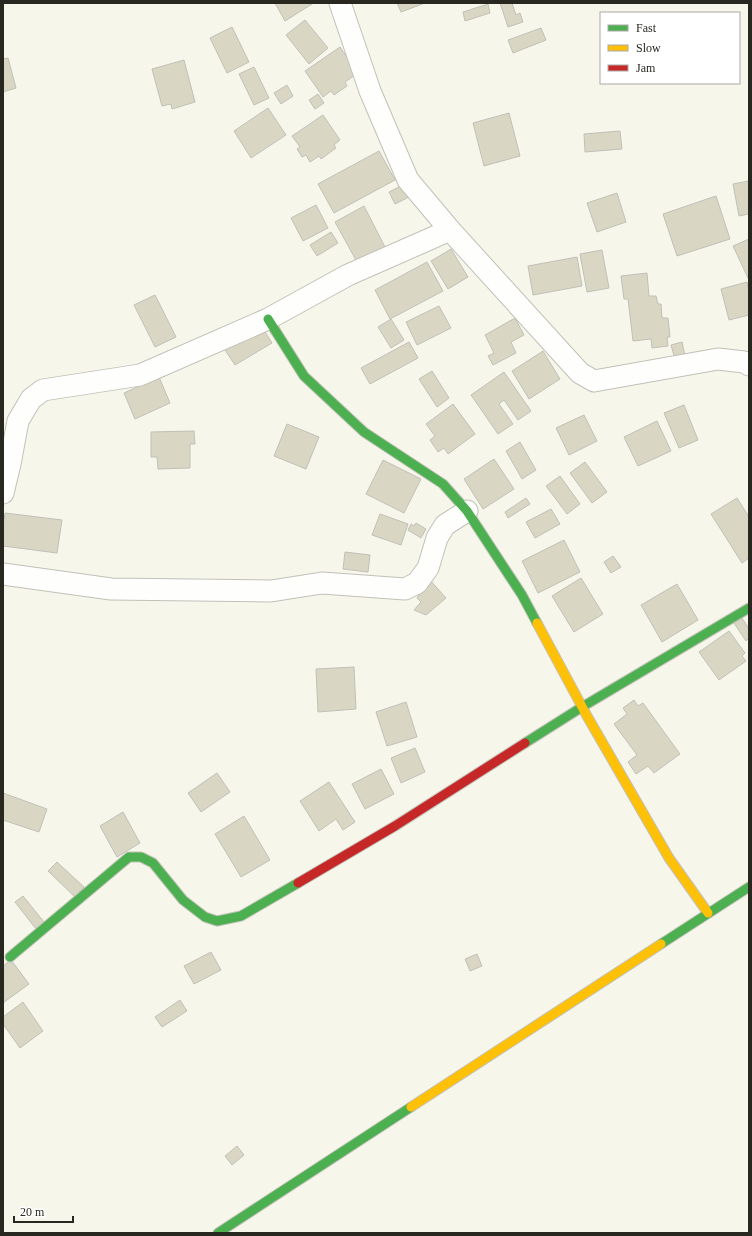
<svg xmlns="http://www.w3.org/2000/svg" width="752" height="1236" font-family="Georgia,serif">
  <style>
    .building { fill: #d9d7c3; stroke: #c1c0b8 }
    .lines { fill: none; stroke-linecap: round; stroke-linejoin: round }
    .street-casing { stroke: #c1c1b9; stroke-width: 23 }
    .fast-casing { stroke: #c1c1b9; stroke-width: 11 }
    .slow-casing { stroke: #c1c1b9; stroke-width: 11 }
    .jam-casing { stroke: #c1c1b9; stroke-width: 11 }
    .street { stroke: #fefefc; stroke-width: 21 }
    .fast { stroke: #4caf50; stroke-width: 9 }
    .slow { stroke: #ffc107; stroke-width: 9 }
    .jam { stroke: #c62828; stroke-width: 9 }
  </style>
  <rect width="100%" height="100%" fill="#f6f6eb"/>
  <path class="building" d="M275 3H312V4L285 21Z
    M397 3H425L401 12Z
    M500 3H512L516 15 520 13 523 22 508 27Z
    M488 4 490 13 465 21 463 12Z
    M305 20 328 48 309 64 286 35Z
    M232 27 249 62 227 73 210 38Z
    M541 28 546 40 513 53 508 40Z
    M340 47 358 73 345 82 347 86 334 95 331 91 323 97 305 71Z
    M8 58 16 88 3 92V59Z
    M184 60 195 102 172 109 171 104 162 106 152 69Z
    M254 67 269 98 254 105 239 74Z
    M287 85 293 96 281 104 274 93Z
    M318 94 324 103 315 109 309 100Z
    M268 108 286 135 251 158 234 131Z
    M509 113 520 156 484 166 473 123Z
    M323 115 340 140 334 145 336 148 321 159 319 156 310 162 306 155 302 157 297 149 300 147 292 136Z
    M620 131 622 149 585 152 584 134Z
    M379 151 395 180 334 213 318 184Z
    M749 181V214L739 216 733 184Z
    M403 185 409 197 395 204 389 192Z
    M617 193 626 222 597 232 587 203Z
    M716 196 730 239 677 256 663 214Z
    M316 205 328 228 303 241 291 218Z
    M364 206 385 247 357 262 335 222Z
    M331 232 338 243 317 256 310 245Z
    M749 239V280L733 246Z
    M451 249 468 277 448 289 431 261Z
    M602 250 609 288 587 292 580 254Z
    M577 257 582 286 533 295 528 266Z
    M427 262 443 291 390 319 375 290Z
    M647 273 649 296H656L658 304H661L662 318H668L670 337H667L668 346 652 348 651 339 633 341 628 299H624L621 276Z
    M747 282 749 291V315L729 320 721 289Z
    M155 295 176 337 155 347 134 305Z
    M439 306 451 328 417 345 406 322Z
    M515 318 524 335 511 342 516 353 493 365 488 356 494 353 485 335Z
    M391 319 404 340 391 348 378 327Z
    M260 324 272 343 235 365 223 347Z
    M409 342 418 358 370 384 361 368Z
    M682 342 685 356 675 359 671 345Z
    M543 351 560 379 529 399 512 371Z
    M432 371 449 398 437 407 419 379Z
    M504 372 531 411 518 420 504 400 499 404 513 424 498 434 471 395Z
    M159 377 170 403 135 419 124 393Z
    M453 404 475 434 448 454 444 448 438 452 430 440 435 436 426 424Z
    M684 405 698 440 679 448 664 413Z
    M584 415 597 441 569 455 556 428Z
    M657 421 671 451 638 466 624 437Z
    M287 424 319 437 306 469 274 456Z
    M194 431 195 444H190V468L158 469 157 457H151V432Z
    M520 442 536 470 522 479 506 451Z
    M494 459 514 489 483 509 464 479Z
    M383 460 421 479 404 513 366 494Z
    M585 462 607 492 592 503 570 473Z
    M560 476 580 504 567 514 546 486Z
    M526 498 530 504 508 518 505 512Z
    M737 498 749 517V558L742 563 711 514Z
    M551 509 560 524 535 538 526 522Z
    M5 513 62 520 57 553 3 546V526Z
    M380 514 408 524 401 545 372 535Z
    M416 523 426 529 421 538 408 530 411 524 414 526Z
    M564 540 580 572 538 593 522 561Z
    M345 552 370 555 368 572 343 569Z
    M613 556 621 567 611 573 604 562Z
    M581 578 603 614 574 632 552 596Z
    M429 579 446 598 426 615 414 610 421 602 417 598Z
    M677 584 698 620 662 642 641 605Z
    M742 618 749 629V638L746 641 734 623Z
    M729 631 745 653 742 656 746 661 719 680 699 652Z
    M354 667 356 709 318 712 316 669Z
    M634 700 638 706 643 703 680 754 654 773 648 766 636 774 628 762 637 755 614 724 627 714 623 708Z
    M406 702 417 737 387 746 376 712Z
    M415 748 425 772 401 783 391 758Z
    M381 769 394 794 365 809 352 784Z
    M217 773 230 792 201 812 188 793Z
    M329 782 355 822 343 830 336 819 319 831 300 801Z
    M3 793 47 809 39 832 3 820Z
    M123 812 140 843 117 857 100 826Z
    M244 816 270 860 241 877 215 834Z
    M57 862 84 887 75 897 48 871Z
    M23 896 44 922 36 929 15 902Z
    M211 952 221 970 194 984 184 966Z
    M477 954 482 966 470 971 465 959Z
    M11 960 29 984 3 1003V966Z
    M180 1000 187 1011 162 1027 155 1017Z
    M23 1002 43 1031 20 1048 3 1024V1017Z
    M237 1146 244 1155 232 1165 225 1156Z"/>
  <g class="lines">
    <defs>
      <path id="street" d="M340 3 370 91 408 180 450 230 580 373 594 381 718 359 744 362 749 365
        M3 493 10 464 18 421 31 399 43 390 140 375 268 319 348 275 450 230
        M3 574 111 589 271 591 322 583 405 589 417 583 428 568 437 538 445 525 467 511"/>
      <path id="fast" d="M268 319 304 376 364 432 443 484 467 511 522 595 537 623
        M525 743 582 707 749 608
        M661 944 749 887
        M10 957 129 857H141L153 863 183 900 205 917 217 921 241 916 298 883
        M218 1233 411 1107"/>
      <path id="slow" d="M537 623 587 716 669 858 708 913
        M411 1107 661 944"/>
      <path id="jam" d="M298 883 395 826 525 743"/>
    </defs>
    <use href="#street" class="street-casing"/>
    <use href="#fast" class="fast-casing"/>
    <use href="#slow" class="slow-casing"/>
    <use href="#jam" class="jam-casing"/>
    <use href="#street" class="street"/>
    <use href="#fast" class="fast"/>
    <use href="#slow" class="slow"/>
    <use href="#jam" class="jam"/>
  </g>
  <rect width="752" height="1236" fill="none" stroke="#282720" stroke-width="8"/>
  <rect x="600" y="12" width="140" height="72" fill="#ffffff" stroke="#a9a9a6"/>
  <rect x="608" y="25" width="20" height="6" fill="#4caf50" stroke="#a9a9a6"/>
  <text x="636" y="32" font-size="12" fill="#282720">Fast</text>
  <rect x="608" y="45" width="20" height="6" fill="#ffc107" stroke="#a9a9a6"/>
  <text x="636" y="52" font-size="12" fill="#282720">Slow</text>
  <rect x="608" y="65" width="20" height="6" fill="#c62828" stroke="#a9a9a6"/>
  <text x="636" y="72" font-size="12" fill="#282720">Jam</text>
  <path d="M14 1216v6h59v-6" fill="none" stroke="#282720" stroke-width="2"/>
  <text x="20" y="1216" font-size="12" fill="#282720" stroke="#ffffff" stroke-width="3" paint-order="stroke">20 m</text>
</svg>
